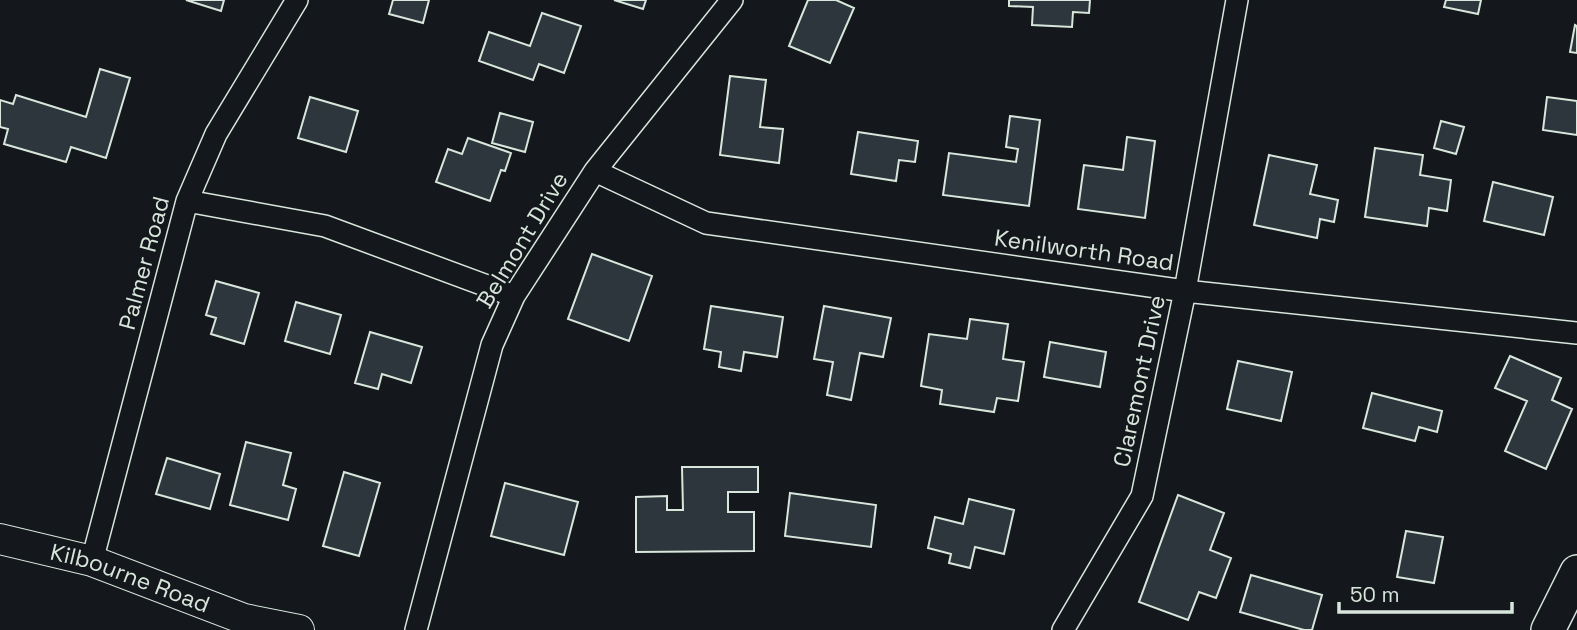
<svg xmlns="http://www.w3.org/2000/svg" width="1577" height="630" font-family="'Space Grotesk',sans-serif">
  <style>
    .building { fill: #2c363c; stroke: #d8e6dc; stroke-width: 2 }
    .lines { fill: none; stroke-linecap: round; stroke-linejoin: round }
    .street-casing { stroke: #d8e6dc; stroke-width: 24 }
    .secondary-casing { stroke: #d8e6dc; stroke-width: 32 }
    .primary-casing { stroke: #d8e6dc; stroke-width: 36 }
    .street { stroke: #14181c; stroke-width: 21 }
    .secondary { stroke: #14181c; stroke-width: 30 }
    .primary { stroke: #14181c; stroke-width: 33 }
    .labels { text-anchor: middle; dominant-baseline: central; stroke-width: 5; stroke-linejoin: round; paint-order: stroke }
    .street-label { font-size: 23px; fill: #d8e6dc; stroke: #14181c }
  </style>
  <rect width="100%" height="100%" fill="#14181c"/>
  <path class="building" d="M186 0H224L221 11Z
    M393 0H429L423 23 389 14Z
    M614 0H646L643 9Z
    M808 0H836L854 8 830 63 789 46Z
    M1009 0H1090L1089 13 1073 12 1072 27 1032 25 1033 7 1009 6Z
    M1446 0H1481L1478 14 1444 7Z
    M542 13 581 26 564 73 539 64 533 80 479 61 489 32 530 46Z
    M1575 25 1577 26V53L1570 52Z
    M100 69 130 78 106 158 71 147 66 162 4 144 8 129 0 127V100L13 104 16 95 86 117Z
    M730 76 766 80 760 127 783 129 779 163 720 155Z
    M310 97 358 111 346 152 298 138Z
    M1547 97 1577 101V135L1543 130Z
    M500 113 533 122 525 152 492 143Z
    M1010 116 1040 120 1029 206 943 195 949 153 1016 162 1018 149 1006 147Z
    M1441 121 1464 127 1456 154 1434 148Z
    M858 132 918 141 915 162 899 160 896 181 851 174Z
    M1127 137 1155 141 1145 218 1078 209 1084 165 1123 170Z
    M468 138 511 153 505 171 501 170 490 201 436 182 448 149 462 154Z
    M1375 148 1423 155 1420 175 1451 180 1447 211 1429 208 1427 226 1365 217Z
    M1269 155 1317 165 1310 194 1338 200 1334 222 1320 219 1317 238 1254 225Z
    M1493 182 1553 197 1544 235 1484 221Z
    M592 254 652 276 629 341 568 319Z
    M216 281 259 293 244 344 211 334 216 318 206 315Z
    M296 302 341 315 330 354 285 341Z
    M711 306 783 317 777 357 744 352 741 371 719 367 721 352 704 349Z
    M824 306 891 318 883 357 860 353 851 400 827 395 833 362 814 359Z
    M970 319 1008 324 1003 359 1024 362 1018 401 997 398 994 412 940 404 942 390 921 386 929 334 967 339Z
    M370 332 422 347 411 383 382 374 378 389 355 383Z
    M1050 342 1106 352 1100 387 1044 377Z
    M1510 356 1561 378 1552 400 1572 409 1546 469 1505 451 1527 401 1495 388Z
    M1238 361 1292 372 1281 421 1227 409Z
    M1372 393 1442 411 1437 432 1419 427 1415 441 1363 428Z
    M246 442 291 453 283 485 296 489 288 520 230 505Z
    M167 458 220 474 210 509 156 494Z
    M682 467H758V492H728V512H754V551L636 552V497L667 496V510H683Z
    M344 472 380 483 359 556 323 546Z
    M505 483 578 502 564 555 491 536Z
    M790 493 876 505 871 547 785 536Z
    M1178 495 1224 513 1210 550 1231 558 1216 598 1199 592 1188 620 1139 602Z
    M969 499 1014 510 1004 554 975 547 970 568 949 563 951 554 928 548 935 517 963 524Z
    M1406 531 1443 537 1434 583 1397 577Z
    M1251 575 1322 595 1312 630H1304L1240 612Z"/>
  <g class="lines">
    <defs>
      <path id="street" d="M595 171 706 223 1185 291 1577 333
        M187 201 325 226 514 296
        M92 561 187 201 216 134 297 0
        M416 630 492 345 514 296 595 171 732 0
        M1063 630 1142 496 1185 291 1237 0"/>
      <g id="secondary">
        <path id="s1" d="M0 539 92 561 244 619 299 630"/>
      </g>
      <path id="primary" d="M1548 630 1577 572"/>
    </defs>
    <use href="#street" class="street-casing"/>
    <use href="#secondary" class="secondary-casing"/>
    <use href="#primary" class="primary-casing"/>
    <use href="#street" class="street"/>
    <use href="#secondary" class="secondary"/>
    <use href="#primary" class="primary"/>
  </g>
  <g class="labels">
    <g class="street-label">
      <text transform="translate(522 240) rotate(-59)">Belmont Drive</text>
      <text transform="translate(1084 250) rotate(8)">Kenilworth Road</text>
      <text transform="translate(144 263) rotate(-75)">Palmer Road</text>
      <text transform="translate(1139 381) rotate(-78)">Claremont Drive</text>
      <text stroke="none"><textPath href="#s1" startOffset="136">Kilbourne Road</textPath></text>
    </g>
  </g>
  <path d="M1339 602v10h173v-10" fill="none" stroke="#d8e6dc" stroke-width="3.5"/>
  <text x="1350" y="602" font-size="21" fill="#d8e6dc" stroke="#14181c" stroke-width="5" paint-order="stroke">50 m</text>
</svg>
